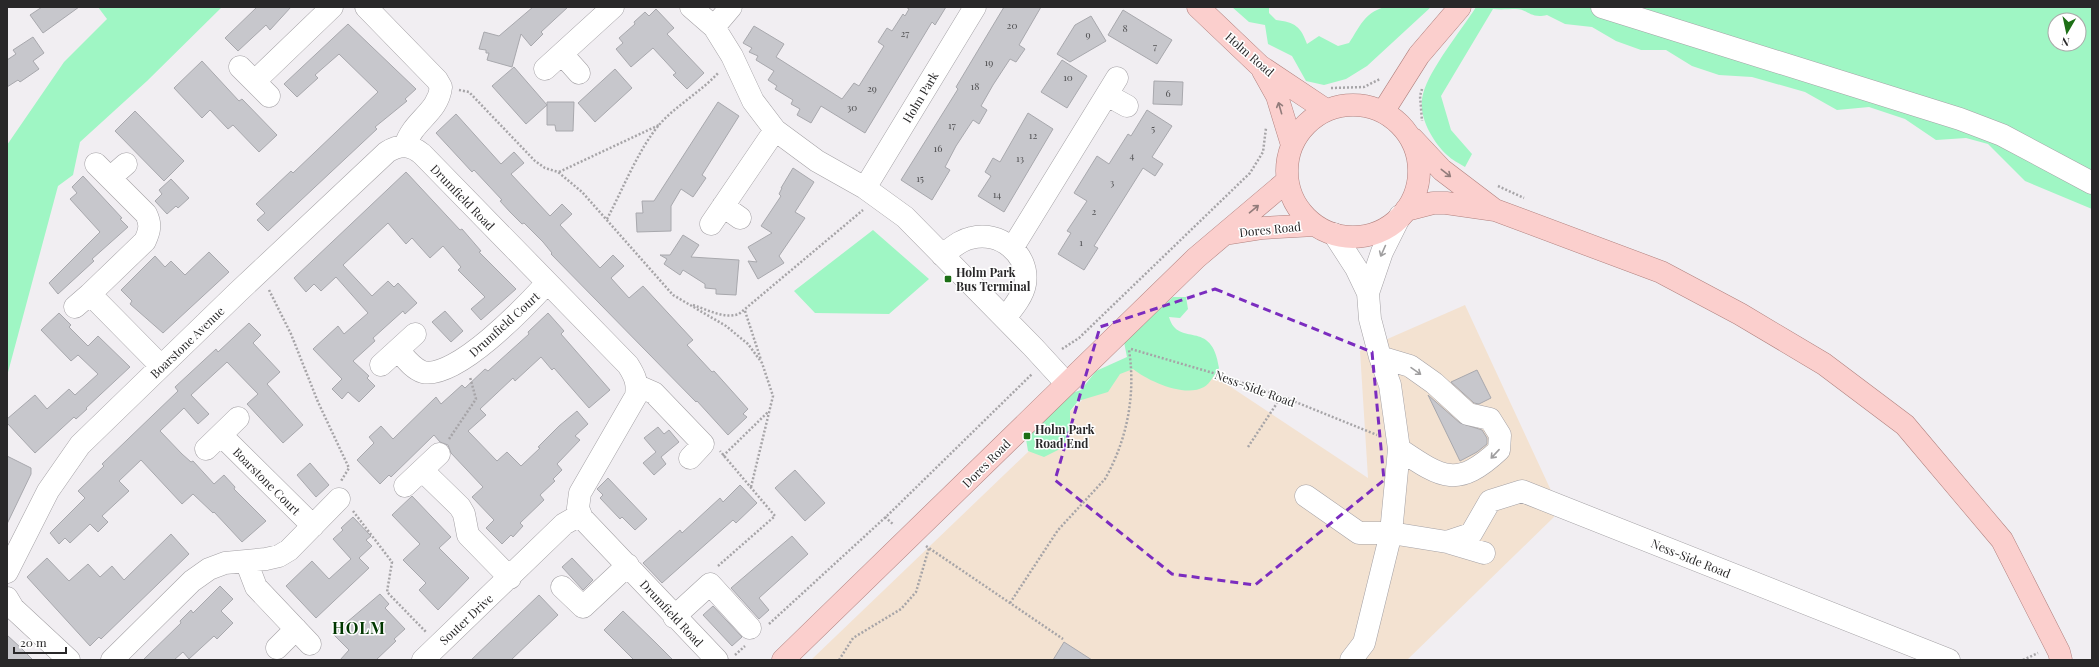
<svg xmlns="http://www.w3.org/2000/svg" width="2099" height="667" font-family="'Playfair Display',serif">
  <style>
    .commercial { fill: #f3e2d1 }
    .green { fill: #9ff6c4; fill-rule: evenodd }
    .building { fill: #c7c7cc; stroke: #a8a8ad }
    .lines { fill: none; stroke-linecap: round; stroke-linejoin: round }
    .minor-casing { stroke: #a4a1a5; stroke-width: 23 }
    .major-casing { stroke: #b0807e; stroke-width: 23 }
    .path { stroke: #a6a4a7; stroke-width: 2.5; stroke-dasharray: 2 2; stroke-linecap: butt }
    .minor { stroke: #fff; stroke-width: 22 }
    .major { stroke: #fbcfcd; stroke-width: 22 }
    .oneway { stroke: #927c7b }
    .oneway2 { stroke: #9f9e9f }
    .marked { fill: none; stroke: #7b2cbf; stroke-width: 3; stroke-dasharray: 8 5; stroke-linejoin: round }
    .poi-dot { fill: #1d6f16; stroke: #fff; stroke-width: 1.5 }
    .labels { text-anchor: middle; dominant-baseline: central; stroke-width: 3; stroke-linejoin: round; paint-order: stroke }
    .number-label { font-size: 10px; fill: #505052 }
    .street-label { font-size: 12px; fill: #292829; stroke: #fff }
    .poi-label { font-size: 12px; font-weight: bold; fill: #292829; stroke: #fff; text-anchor: start }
    .district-label { font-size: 16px; font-weight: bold; letter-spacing: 1px; fill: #013800; stroke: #fff }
  </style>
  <rect width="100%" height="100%" fill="#f1eef2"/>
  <path class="commercial" d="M1465 305 1554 497V517L1407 660H811L1151 334 1368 478 1360 351Z"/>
  <path class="green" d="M98 7H222L147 81 80 142 73 175 58 186 7 376V145L64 62 107 19Z
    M1232 7H1269V13L1276 20C1295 22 1301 27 1307 44L1319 36 1338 46 1349 43C1360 27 1363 14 1384 7H1431L1367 66 1346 79 1324 85 1306 81 1292 56 1268 44 1265 25 1249 22Z
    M1476 7H2092V209L2025 181 1988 144 1966 138 1936 140 1905 119 1869 107 1837 110 1805 92 1752 77 1719 75 1692 66 1666 50H1641L1616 41 1592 27 1565 24 1547 15C1530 19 1528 9 1516 9 1508 9 1502 10 1493 9L1441 96 1451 130 1472 154 1465 167C1459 163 1452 160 1447 155 1432 141 1417 115 1423 94 1430 68 1461 31 1476 7ZM2055 20H2079V44H2055Z
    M873 230 929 279 889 314 815 313 794 291Z
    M1173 297H1186L1188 309 1180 318 1169 317C1178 349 1212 317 1219 368 1215 373 1210 384 1204 387 1185 398 1148 381 1133 369L1120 374 1108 392 1078 401 1070 411V431L1062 448 1044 457 1028 451 1024 427 1072 393 1081 390 1096 371 1127 357 1124 342 1143 319 1157 312Z"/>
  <path class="building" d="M42 7H79L43 33 30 15Z
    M257 7H291L270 30 266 25 238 51 225 38Z
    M533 7H568L541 32 543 34 531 46 521 34 512 67 487 60 489 53H486V50L479 49 484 32 499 36Z
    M906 7H946L935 25 932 22 865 133 821 106 811 123 797 115 800 109 791 104 793 100 775 89 777 86 768 80 774 71 756 60 758 56 749 52 752 48 743 43 754 26 784 44 776 57 842 99 854 83 859 86 884 46 878 42 887 28 892 31 903 14 905 16 909 9Z
    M1004 7H1041L1019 45 1025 49 1016 62 1010 59 993 85 981 106 987 110 979 124 973 120 956 146 945 167 950 170 932 200 901 180 958 89 956 87Z
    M656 9 674 28 667 34 704 73 687 89 673 75 676 73 653 48 631 67 616 49 623 43 619 38 635 24 634 22 645 12 649 16Z
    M1123 10 1172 40 1157 64 1108 35Z
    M1091 16 1106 41 1070 62 1057 54 1075 25Z
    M348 24 416 89 405 99 407 101 375 127 377 129 268 231 257 220 265 213 256 204 291 171 293 173 378 92 339 54 315 75 318 78 297 97 284 84Z
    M33 37 44 53 33 61 39 69 20 82 18 80 7 87V60L16 54 13 50Z
    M1062 60 1087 76 1067 108 1041 92Z
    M202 61 239 101 242 99 277 135 259 152 233 125 228 129 210 110 202 118 174 88Z
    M514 67 547 105 526 124 492 86Z
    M615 69 632 88 595 122 578 103Z
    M1154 81 1183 82 1182 105 1153 104Z
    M547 102H574L573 131H556L555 125H547Z
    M718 102 739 116 702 175 706 178 693 197 681 189 671 206V231L637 232 636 213H643L642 201H654Z
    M1147 110 1172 126 1152 157 1163 164 1155 176 1143 168 1094 246 1098 248 1084 270 1058 254 1071 233 1067 231 1087 201 1074 193 1097 156 1109 164 1128 134 1131 136Z
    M135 111 184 161 164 181 115 131Z
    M1028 113 1053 129 1004 212 978 196 991 176 985 172 993 158 1000 162Z
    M456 114 501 164 514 152 524 163 511 174 550 216 562 204 572 214 560 225 600 268 613 255 624 266 611 278 629 298 643 286 693 340 687 345 712 372 714 371 748 409 743 414 747 417 728 435 697 401 696 402 551 254 552 253 543 242 524 223 522 224 510 212 500 201 502 200 474 170 472 172 436 133Z
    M793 168 814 182 795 212 805 218 779 256 784 263 758 279 748 261 757 262 748 247 772 233 761 226 781 196 779 194 782 188H781Z
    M406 172 460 230 462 229 481 251 479 252 516 289 481 320 471 309 485 297 458 270 461 267 443 246 430 258 412 238 406 244 388 223 343 265 372 296 388 281 394 287 398 283 417 303 405 314 403 311 373 338 375 341 353 361 369 376 367 378 375 386 359 402 348 392 342 399 332 389 342 379 313 349 338 326 344 334 368 313 336 277 321 291 314 284 306 292 294 278Z
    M83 176 122 218 120 219 128 227 92 259 94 261 58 294 49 283 100 232 70 199 77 193 72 187Z
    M171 179 189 198 178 208 176 206 167 214 155 201 162 194 159 190Z
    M683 235 699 245 691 257 739 260 736 295 716 294V289L705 288V284L683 270 680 275 664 264 667 259 660 255H670Z
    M209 252 229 272 163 333 130 304 132 301 121 290 155 256 165 267 171 261 185 275Z
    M445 311 463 331 451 342 432 322Z
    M59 313 71 325 69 327 88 346 98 336 130 367 86 408 87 409 76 419 74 417 35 453 7 423V419L35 395 47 409 69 389 75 395 98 374 78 355 71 361 41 330Z
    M548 313 564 331 561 334 610 390 589 408 554 368 552 370 541 357 515 381 513 378 480 409 486 415 468 431 497 461 507 452 521 466 540 448 538 447 559 426 577 411 588 424 575 436 580 440 557 464 562 470 553 479 555 481 540 495 544 500 520 523 523 526 513 537 511 535 502 544 486 528 494 520 472 497 483 487 451 453 448 445 440 442 434 435 391 477 389 475 380 484 357 460 374 443 369 437 381 426 393 439 436 397 441 404 462 385 465 388 485 369 488 371 529 334 528 332Z
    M249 323 261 335 253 343 280 372 267 384 303 425 283 443 247 404 258 394 227 362 191 395 209 414 198 424 184 408 160 431 182 454 191 462 193 461 214 484 224 475 235 487 234 489 266 521 242 542 214 512 213 513 193 494 182 504 141 460 119 481 129 491 102 516 108 522 98 532 90 524 70 543 65 538 59 544 50 533 85 498 78 491 104 466 102 464 178 391 175 387 216 349 218 352Z
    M1477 370 1491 398 1479 404 1474 403 1451 382Z
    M1428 395 1460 423 1482 430 1487 438V444L1477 452 1460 461Z
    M658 427 664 434 669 430 679 442 661 457 666 464 654 475 643 463 656 452 644 438Z
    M7 456 31 468V474L7 524Z
    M310 463 329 485 316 497 297 475Z
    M795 470 825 503 805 521 775 488Z
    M608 478 647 519 635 530 622 517 620 519 600 498 603 495 597 489Z
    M740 485 757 503 736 523 733 520 662 583 643 563 680 530 682 533 720 498 723 502Z
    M412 496 451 537 439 548 469 578 438 610 419 590 426 583 403 560 420 544 392 515Z
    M353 517 371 536 366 540 372 546 359 558 369 568 316 618 286 586 312 561 329 579 351 559 333 539 343 530 341 528Z
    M171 534 189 554 101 639 99 637 90 646 27 577 47 558 69 581 88 564 100 577 112 566 124 580Z
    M792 536 808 554 759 598 769 610 759 619 731 588Z
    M572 558 593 580 583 590 562 567Z
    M220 586 233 599 221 611 233 623 217 639 214 636 189 659 183 652 174 660H143L181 623 180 621 191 610 193 613Z
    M380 594 389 604 385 608 405 629 394 639 396 641 376 660H340L349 650 333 634Z
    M539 595 558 615 511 660H471Z
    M713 606 742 637 732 646 703 615Z
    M623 611 656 643 673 660H634L604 630Z
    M7 635 20 647 33 660H7Z
    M1064 642 1092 660H1053Z"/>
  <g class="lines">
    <defs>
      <path id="minor" d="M366 7 437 80 441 87C438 113 413 120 405 146
        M691 7 714 27 732 56 753 101 775 130 817 161 865 188 905 217 1033 347 1066 383
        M1602 7 1960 119 2002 135 2092 183
        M714 27 731 7
        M562 54 579 73
        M240 67 269 96
        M545 69 613 7
        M255 81 332 7
        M1107 95 1127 106
        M96 164 146 214C151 224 150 230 145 241L90 294 161 366
        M110 178 126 164
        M865 188 975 7
        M723 206 740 218
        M711 224 775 130
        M1334 234 1356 268 1368 293 1370 319 1380 357 1390 385 1399 449 1391 533 1364 643 1351 660
        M1013 247 1117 78
        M942 255C951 249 960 240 971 238 999 230 1030 254 1025 284 1023 296 1013 308 1005 318
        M1368 293 1382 252 1400 216
        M75 307 90 294
        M398 350C405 358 413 369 423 372 456 380 526 306 547 283
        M1380 357 1410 366 1434 383 1468 414 1490 419 1500 435 1499 450C1457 489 1442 478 1399 449
        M381 365 415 334
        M638 386 654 393 703 444 690 458
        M221 435 313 526
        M206 449 238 418
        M422 470 460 507 464 514 468 535 510 578
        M405 486 439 454
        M1306 496 1359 533H1391L1447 542 1484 553
        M1447 542 1471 534 1490 501 1522 491 1949 660
        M246 561 256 587 310 644
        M7 572 48 491 80 445 238 292 387 152C400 144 410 144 422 154L628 365C635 376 638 383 636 396L580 493 578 508 582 518 717 660
        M562 587 583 607 628 565
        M7 598 13 608 69 660
        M674 617 710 584 750 628
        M277 648 296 629
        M112 660 192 581 209 569 225 563 266 559 279 556 289 550 339 499
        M423 660 564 524 580 515"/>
      <path id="major" d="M1198 7 1260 66 1326 110
        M1263 71 1277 96 1292 145
        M1287 171a66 66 0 1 1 132 0a66 66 0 1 1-132 0Z
        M1383 112 1419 55 1460 7
        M1413 139 1442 170 1492 208
        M1406 210 1433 203H1446L1495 210 1661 272 1740 314 1824 364 1905 425 2002 540 2059 652 2061 660
        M1225 234 1263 228 1315 225
        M783 660 1196 258 1287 181"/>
    </defs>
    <use href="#minor" class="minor-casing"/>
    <use href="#major" class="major-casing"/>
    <path class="path" d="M1331 88 1364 87 1380 79
      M1422 89 1420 96 1422 121
      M459 90 469 92 535 161 545 168 558 172 582 192 673 295 726 326 748 344 762 363 773 396 751 487
      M559 172 659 125
      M1498 186 1524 198
      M607 219C623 189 638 150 659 125 675 106 701 92 719 72
      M269 290 291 334 318 402 349 468 341 481
      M693 305C708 310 724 319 739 314L863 210
      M745 311 761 360
      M1062 349 1079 338 1250 173 1263 152 1266 128
      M1131 349 1220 375 1286 398 1377 435
      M449 439 476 399 470 377
      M1248 447 1281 397
      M723 456 768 412
      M353 511 392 562 387 592 426 632
      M885 517 894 525
      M926 546 1063 639
      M718 566 775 516 720 451
      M1010 603 1058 530 1105 479C1127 440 1136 395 1129 350
      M769 624 889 514 1032 374
      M735 655 745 646
      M839 660 853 638 901 609 916 592 929 548
      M2023 660 2038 653"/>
    <use href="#minor" class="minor"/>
    <use href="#major" class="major"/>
  </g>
  <defs><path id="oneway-shaft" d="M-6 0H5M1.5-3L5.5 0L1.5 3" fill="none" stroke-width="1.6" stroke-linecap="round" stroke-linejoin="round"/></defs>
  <g class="oneway">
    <use href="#oneway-shaft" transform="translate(1280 108) rotate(-106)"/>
    <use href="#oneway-shaft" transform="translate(1446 173) rotate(38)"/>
    <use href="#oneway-shaft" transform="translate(1254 209) rotate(-40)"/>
  </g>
  <g class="oneway2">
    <use href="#oneway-shaft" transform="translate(1383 251) rotate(114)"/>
    <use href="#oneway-shaft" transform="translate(1416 371) rotate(35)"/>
    <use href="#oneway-shaft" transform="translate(1495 454) rotate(133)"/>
  </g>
  <path class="marked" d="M1215 289 1372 352 1384 480 1255 585 1172 574 1055 480 1100 327Z"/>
  <g class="poi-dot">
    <rect x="944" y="275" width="8" height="8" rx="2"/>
    <rect x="1023" y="432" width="8" height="8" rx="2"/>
  </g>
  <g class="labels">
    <g class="number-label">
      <text x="1012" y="25">20</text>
      <text x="1125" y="28">8</text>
      <text x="905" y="33">27</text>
      <text x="1088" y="34">9</text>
      <text x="1155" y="46">7</text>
      <text x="989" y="62">19</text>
      <text x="1068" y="77">10</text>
      <text x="975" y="86">18</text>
      <text x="872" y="88">29</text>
      <text x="1168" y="93">6</text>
      <text x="852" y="107">30</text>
      <text x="952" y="125">17</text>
      <text x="1153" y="128">5</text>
      <text x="1033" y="135">12</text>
      <text x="938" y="148">16</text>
      <text x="1132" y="155">4</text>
      <text x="1020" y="158">13</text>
      <text x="920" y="178">15</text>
      <text x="1112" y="182">3</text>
      <text x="997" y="194">14</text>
      <text x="1094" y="211">2</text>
      <text x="1081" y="242">1</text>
    </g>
    <g class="street-label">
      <text transform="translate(1250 54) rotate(41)">Holm Road</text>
      <text transform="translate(920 97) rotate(-59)">Holm Park</text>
      <text transform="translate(463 197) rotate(46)">Drumfield Road</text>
      <text transform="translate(1270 229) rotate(-6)">Dores Road</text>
      <text transform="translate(504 324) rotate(-42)">Drumfield Court</text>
      <text transform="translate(187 342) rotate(-44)">Boarstone Avenue</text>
      <text transform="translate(1255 388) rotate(20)">Ness-Side Road</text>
      <text transform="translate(986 463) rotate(-45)">Dores Road</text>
      <text transform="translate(267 481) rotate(45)">Boarstone Court</text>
      <text transform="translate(1691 558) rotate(22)">Ness-Side Road</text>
      <text transform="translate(672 613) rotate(47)">Drumfield Road</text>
      <text transform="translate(466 619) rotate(-43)">Souter Drive</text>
    </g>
    <g class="poi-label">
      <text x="956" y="272">Holm Park<tspan x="956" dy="14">Bus Terminal</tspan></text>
      <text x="1035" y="429">Holm Park<tspan x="1035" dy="14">Road End</tspan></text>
    </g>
    <g class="district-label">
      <text x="359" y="627">HOLM</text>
    </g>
  </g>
  <rect width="2099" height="667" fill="none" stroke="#292829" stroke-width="16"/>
  <g transform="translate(2067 32) rotate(189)"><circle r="19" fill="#ffffff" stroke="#a9a9a9"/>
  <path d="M0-3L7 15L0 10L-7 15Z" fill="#1d6f16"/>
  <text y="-6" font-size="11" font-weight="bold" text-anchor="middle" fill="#292829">N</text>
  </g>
  <path d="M14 647v6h52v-6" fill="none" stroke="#292829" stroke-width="2"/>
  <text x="20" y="647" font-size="12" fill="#292829" stroke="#ffffff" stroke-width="3" paint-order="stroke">20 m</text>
</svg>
